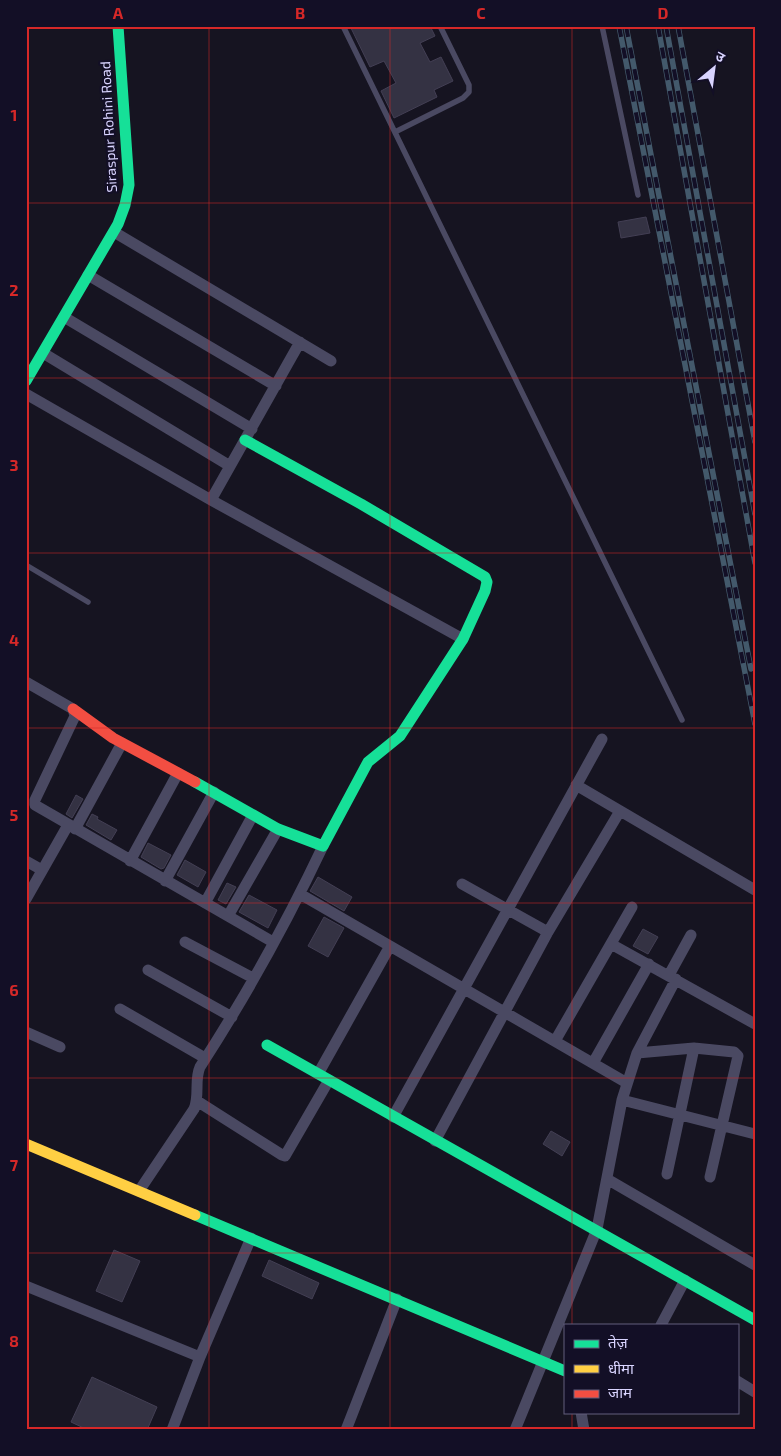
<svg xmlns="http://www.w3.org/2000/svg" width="781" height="1456" font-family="'Exo 2','Noto Sans Devanagari',sans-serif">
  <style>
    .building { fill: #343243; stroke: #433f54 }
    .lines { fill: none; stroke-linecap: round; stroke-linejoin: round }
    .lane { stroke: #4a4962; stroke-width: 5.5 }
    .street { stroke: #4a4962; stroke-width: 11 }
    .fast { stroke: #16e098; stroke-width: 11 }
    .slow { stroke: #ffcf43; stroke-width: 11 }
    .jam { stroke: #f24e42; stroke-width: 11 }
    .rail-casing { stroke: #43596b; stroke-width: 5.5 }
    .rail { stroke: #130f26; stroke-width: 4; stroke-dasharray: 11; stroke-linecap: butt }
    .grid { fill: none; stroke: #d62828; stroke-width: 1; stroke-opacity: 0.55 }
    .labels { text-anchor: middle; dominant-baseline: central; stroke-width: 4.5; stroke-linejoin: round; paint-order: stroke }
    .street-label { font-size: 14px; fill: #d9d4ff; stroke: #130f26 }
    .neatline { fill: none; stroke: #d62828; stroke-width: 2 }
    .grid-label { font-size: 16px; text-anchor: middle; font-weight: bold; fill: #d62828 }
  </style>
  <rect width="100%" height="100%" fill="#161421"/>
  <path class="building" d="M350 26H430L435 36 420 43 430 62 441 57 453 81 434 90 437 97 394 118 381 91 396 83 384 61 370 67Z
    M646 217 650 233 621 238 618 222Z
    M76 795 83 799 72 818 66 814Z
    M92 814 98 817 97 819 117 830 111 840 86 825Z
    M148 843 171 855 164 868 161 869 141 857Z
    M185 860 206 872 198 887 177 875Z
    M318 877 352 897 344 911 310 891Z
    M227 883 236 887 226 904 218 900Z
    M249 895 277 910 268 928 239 912Z
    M324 917 344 928 328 957 308 946Z
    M643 929 658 937 648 954 633 946Z
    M551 1131 570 1142 562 1156 543 1144Z
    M114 1250 140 1261 122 1302 96 1291Z
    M269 1260 319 1283 312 1299 262 1276Z
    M92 1377 157 1407 147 1430H88L71 1422Z"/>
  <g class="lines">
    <path class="lane" d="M343 26 682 720
      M602 26 638 195
      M395 132 463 98 469 92V85L440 26
      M26 565 88 602"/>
    <path class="street" d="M114 232 331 361
      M88 275 276 386
      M64 317 252 429
      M43 353 230 466
      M26 394 211 500 463 639
      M211 500 300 342
      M26 682 73 709 75 716 35 800V805L273 942
      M576 785 755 890
      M75 829 122 743
      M26 861 42 870
      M130 861 178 773
      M165 881 214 792
      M462 884 548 932
      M300 894 627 1083
      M26 899 68 825
      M205 903 253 815
      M228 916 278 829
      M185 942 253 978
      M611 944 755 1024
      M148 970 232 1017
      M669 975 691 935
      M120 1009 205 1058
      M26 1032 60 1047
      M555 1041 632 907
      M637 1053 694 1048 734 1052 738 1056 710 1177
      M593 1063 649 964
      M318 1074 390 946
      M622 1100 755 1134
      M197 1101 282 1155 285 1156 329 1080
      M393 1117 602 739
      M435 1141 548 932 620 811
      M667 1174 694 1048
      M607 1179 755 1265
      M139 1191 194 1109C200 1095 194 1080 200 1067 246 996 287 922 323 846
      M26 1286 200 1357
      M661 1325 685 1280
      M737 1381 755 1392
      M581 1412 584 1430
      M172 1430 200 1357 251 1238
      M346 1430 397 1299
      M515 1430 597 1229 622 1100 637 1053 676 979"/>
    <path class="fast" d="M26 381 118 224 125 205 129 185 118 26
      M195 782 278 829 323 846 368 762 400 736 463 639 485 591 487 582 485 577 361 504 245 440
      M267 1045C429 1138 593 1227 755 1320
      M195 1215 565 1371"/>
    <path class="slow" d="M26 1144 195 1215"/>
    <path class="jam" d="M73 709 113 738 195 782"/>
    <defs>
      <path id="rail" d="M619 26 755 724
        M626 26 751 669
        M658 26 755 563
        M666 26 755 514
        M678 26 755 442"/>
    </defs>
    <use href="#rail" class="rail-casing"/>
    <use href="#rail" class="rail"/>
  </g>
  <path class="grid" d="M209 26V1430M390 26V1430M572 26V1325M26 203H755M26 378H755M26 553H755M26 728H755M26 903H755M26 1078H755M26 1253H755M572 1412V1430"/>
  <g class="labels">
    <g class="street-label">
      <text transform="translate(108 127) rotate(-93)">Siraspur Rohini Road</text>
    </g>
  </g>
  <rect width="781" height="1456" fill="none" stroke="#130f26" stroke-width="55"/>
  <rect x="564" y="1324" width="175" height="90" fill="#130f26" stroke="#625e7d"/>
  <rect x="574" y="1340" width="25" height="8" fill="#16e098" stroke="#625e7d"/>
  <text x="608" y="1348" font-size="15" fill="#d9d4ff">तेज़</text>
  <rect x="574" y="1365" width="25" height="8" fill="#ffcf43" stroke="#625e7d"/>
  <text x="608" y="1374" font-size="15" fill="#d9d4ff">धीमा</text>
  <rect x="574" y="1390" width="25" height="8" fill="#f24e42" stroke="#625e7d"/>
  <text x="608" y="1398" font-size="15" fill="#d9d4ff">जाम</text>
  <g transform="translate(714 68) rotate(29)" stroke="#130f26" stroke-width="4" paint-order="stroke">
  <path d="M0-4L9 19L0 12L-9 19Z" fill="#d9d4ff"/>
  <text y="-8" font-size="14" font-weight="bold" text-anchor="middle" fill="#d9d4ff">उ</text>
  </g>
  <rect x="28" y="28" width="726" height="1400" class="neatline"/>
  <g class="grid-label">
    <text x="118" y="19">A</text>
    <text x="300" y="19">B</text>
    <text x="481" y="19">C</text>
    <text x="663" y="19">D</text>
    <text x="14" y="121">1</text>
    <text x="14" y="296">2</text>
    <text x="14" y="471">3</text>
    <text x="14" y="646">4</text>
    <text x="14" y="821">5</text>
    <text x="14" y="996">6</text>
    <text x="14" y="1171">7</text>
    <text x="14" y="1347">8</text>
  </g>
</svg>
